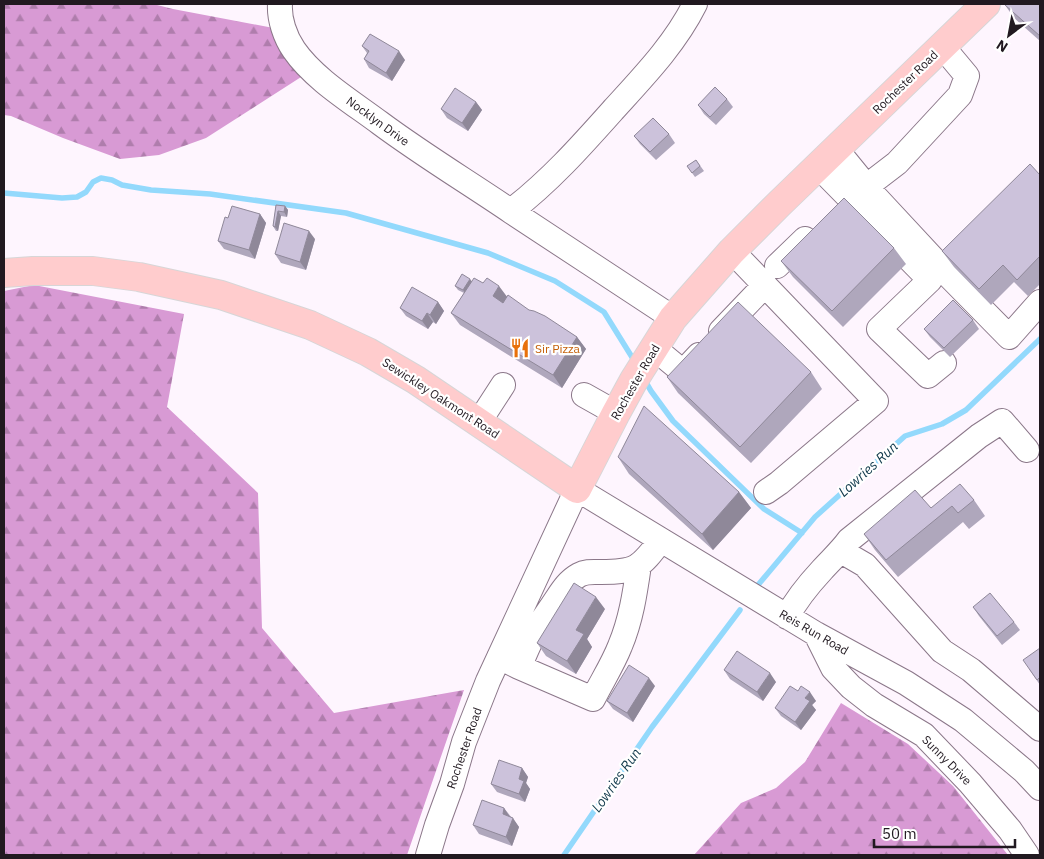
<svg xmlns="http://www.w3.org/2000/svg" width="1044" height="859" font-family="'IBM Plex Sans',sans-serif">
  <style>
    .forest { fill: url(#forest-firs) }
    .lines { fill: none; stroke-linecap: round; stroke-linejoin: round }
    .stream { stroke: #93d9fc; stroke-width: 5.5 }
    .minor-casing { stroke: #8b7789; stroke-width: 26 }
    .major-casing { stroke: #d7d6d7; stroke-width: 30 }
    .minor { stroke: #fff; stroke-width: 24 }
    .major { stroke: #ffcccd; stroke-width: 28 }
    .wall { fill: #afa7bc }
    .shaded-wall { fill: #8f8899 }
    .building { fill: #ccc2db; stroke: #8f8899 }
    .labels { text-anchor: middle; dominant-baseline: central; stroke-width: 4.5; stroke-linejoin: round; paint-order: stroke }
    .street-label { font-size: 12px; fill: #211920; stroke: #fff }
    .food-label { font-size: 12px; fill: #c56008; stroke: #fff; text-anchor: start }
    .water-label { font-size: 14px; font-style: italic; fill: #0e3749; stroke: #fff }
  </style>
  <defs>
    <pattern id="forest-firs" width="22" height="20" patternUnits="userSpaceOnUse" patternTransform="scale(1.25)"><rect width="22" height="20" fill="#d89ad4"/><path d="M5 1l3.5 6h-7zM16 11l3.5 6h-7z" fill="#af7dac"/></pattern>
  </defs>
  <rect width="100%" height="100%" fill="#fef5fe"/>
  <path class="forest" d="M4 4H153L173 9 284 30 312 70 206 138 159 155 120 159 63 138 11 116 4 115Z
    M34 285 184 314 167 407 258 493 262 628 334 713 464 690 407 855H4V291Z
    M841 703 908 744 953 786 1008 855H694L741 803 776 788 805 762Z"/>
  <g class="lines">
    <path class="stream" d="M4 193 62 198 77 197 86 192 93 182 101 178 112 180 122 185 151 190 210 194 346 213 488 253 555 281 604 312 635 362
      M644 379 651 391 673 421 764 509 802 533
      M758 585 815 517 905 436 942 424 966 410 1040 339
      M564 855 652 727 740 610"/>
    <defs>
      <path id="minor" d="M280 4C279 19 285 37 294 50 314 79 352 102 380 123 423 155 468 182 512 212 566 247 619 283 673 318
        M836 149 871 192 950 277 1009 337 1040 302
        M818 166 930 280 879 329 928 376 944 363
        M867 186 897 163 960 95 967 76 942 46
        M511 211C550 181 581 146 614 109 644 76 675 44 695 4
        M732 251 876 401 779 483 766 492
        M777 266 805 239
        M721 331 765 285
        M654 348 683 372 699 355
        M584 395 616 413
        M479 422 503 385
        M841 551 865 565 942 651 971 670 1040 729
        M787 617C796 600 809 584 822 570 831 560 841 551 849 540L979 436 1002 421 1027 450
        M816 634 833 668 851 687 874 705 924 735 970 783 1010 830 1027 855
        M499 657 519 667C524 656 529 644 535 632 541 621 549 611 556 600 562 591 568 581 579 575 586 571 593 572 601 572 636 572 640 568 661 540
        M519 667 593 699C602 681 613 664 620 646 631 620 635 593 639 565
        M428 855 437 825 452 784 464 742 488 681 577 489 816 634 906 683 963 720 1024 771 1040 788"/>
      <path id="major" d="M4 273 33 271H93L139 277 221 295 310 325 368 352 416 380 577 489 616 413 634 380 673 318 732 251 779 204 986 4"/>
    </defs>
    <use href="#minor" class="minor-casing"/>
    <use href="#major" class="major-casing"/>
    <use href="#minor" class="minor"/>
    <use href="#major" class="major"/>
  </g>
  <path class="wall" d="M1040 4V41L1014 18 1005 5Z
    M362 46 405 60 392 81 369 68 364 59 367 53Z
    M727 99 733 107 716 125 704 114 698 105Z
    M476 102 482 110 468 131 447 118 441 109Z
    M669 134 675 143 656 160 640 144 634 136Z
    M696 160 704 171 695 177 687 166Z
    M1040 175V284L1028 296 1014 282 991 305 954 267 942 251Z
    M276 205 285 206 288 210 287 217 281 216 278 231H276L273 226Z
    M260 214 266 223 255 259 224 249 218 241 228 218Z
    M315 239 306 270 281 263 275 254Z
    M894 248 906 264 843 327 793 277 781 261Z
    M471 281 507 297 529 310 577 337 586 349 562 388 460 325 451 313 464 293 458 290 455 286Z
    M438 302 444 311 436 324 433 322 428 329 406 316 400 308Z
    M973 320 979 329 950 357 930 337 924 329Z
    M811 372 822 389 751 463 678 393 667 377Z
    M618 457 739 492 751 508 713 550 629 474Z
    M974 500 985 516 969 529 963 522 898 577 875 550 864 534 931 508Z
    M973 607 1014 622 1020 630 1002 645 979 616Z
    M605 609 587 639 592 647 576 674 546 656 537 643Z
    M1040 648V685L1029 669Z
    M724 670 776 682 763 701 730 679Z
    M655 686 633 722 613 709 607 701Z
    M798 691 816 701 812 705 816 710 801 730 781 716 775 708Z
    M522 768 528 777 526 783 530 789 525 802 497 792 491 784Z
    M504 808 519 827 512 846 479 834 473 825Z"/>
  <path class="shaded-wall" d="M399 51 405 60 392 81 386 73Z
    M476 102 482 110 468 131 462 123Z
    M285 206 288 210 287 217 284 212Z
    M278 211 281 216 278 231 275 227Z
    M260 214 266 223 255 259 249 250Z
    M309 231 315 239 306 270 300 262Z
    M470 279 473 283 466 294 463 290Z
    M499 286 508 298 502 309 493 296Z
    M438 302 444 311 436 324 430 315Z
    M427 313 433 322 428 329 422 321Z
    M577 337 586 349 562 388 553 375Z
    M739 492 751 508 713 550 702 534Z
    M596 597 605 609 587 639 592 647 576 674 567 661 576 630Z
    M770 673 776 682 763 701 757 692Z
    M649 678 655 686 633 722 627 713Z
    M810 692 816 701 812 705 816 710 801 730 795 722 805 698Z
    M522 768 528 777 526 783 530 789 525 802 519 794V779Z
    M504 808 510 817 503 814Z
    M513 818 519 827 512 846 506 837Z"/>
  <path class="building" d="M1006 4H1040V36L1005 5Z
    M370 34 399 51 386 73 364 59 369 51 362 46Z
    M715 87 727 99 710 117 698 105Z
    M455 88 476 102 462 123 441 109Z
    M653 118 669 134 650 152 634 136Z
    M696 160 700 166 692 173 687 166Z
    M1030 164 1040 175V256L1017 280 1003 265 979 289 942 251Z
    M844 198 894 248 832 311 781 261Z
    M276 205 285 206 284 212 278 211 275 227 273 226Z
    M232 206 260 214 249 250 218 241 225 217 228 218Z
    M284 223 309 231 300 262 275 254Z
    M462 274 470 279 463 290 455 286Z
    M474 278 483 283 487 278 499 286 493 296 503 303 508 295 529 310 534 311 545 316 577 337 553 375 451 313Z
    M412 287 438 302 430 315 427 313 422 321 400 308Z
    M953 300 973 320 944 348 924 329Z
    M738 302 811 372 740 447 667 377Z
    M644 406 739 492 702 534 618 457Z
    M960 484 974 500 958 513 952 506 886 560 864 534 915 490 931 508Z
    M574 583 596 597 576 630 584 634 567 661 537 643Z
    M990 593 1014 622 997 636 973 607Z
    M1040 648V677L1037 680 1023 660Z
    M737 651 770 673 757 692 724 670Z
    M629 665 649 678 627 713 607 701Z
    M790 686 798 691 801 686 810 692 805 698 810 701 795 722 775 708Z
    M499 760 522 768 519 779 524 781 519 794 491 784Z
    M482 800 504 808 503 814 513 818 506 837 473 825Z"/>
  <defs>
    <symbol id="restaurant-bare" viewBox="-9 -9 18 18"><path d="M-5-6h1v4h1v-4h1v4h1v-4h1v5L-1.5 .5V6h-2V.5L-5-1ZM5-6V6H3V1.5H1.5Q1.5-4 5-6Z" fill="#e8710a" stroke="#fff" stroke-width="2.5" paint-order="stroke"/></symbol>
  </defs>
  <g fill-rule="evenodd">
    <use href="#restaurant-bare" x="506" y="334" width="28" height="28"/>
  </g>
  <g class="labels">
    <g class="street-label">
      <text transform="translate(905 82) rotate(-44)">Rochester Road</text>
      <text transform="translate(378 121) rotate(36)">Nocklyn Drive</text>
      <text transform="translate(635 382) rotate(-60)">Rochester Road</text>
      <text transform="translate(441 398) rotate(33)">Sewickley Oakmont Road</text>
      <text transform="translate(814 632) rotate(30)">Reis Run Road</text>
      <text transform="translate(464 748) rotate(-71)">Rochester Road</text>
      <text transform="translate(947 760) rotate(45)">Sunny Drive</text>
    </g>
    <g class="food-label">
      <text x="535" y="348">Sir Pizza</text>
    </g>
    <g class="water-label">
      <text transform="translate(868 469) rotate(-42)">Lowries Run</text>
      <text transform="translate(616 780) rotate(-55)">Lowries Run</text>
    </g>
  </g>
  <rect width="1044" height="859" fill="none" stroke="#211920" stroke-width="10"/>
  <g transform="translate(1009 35) rotate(212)" stroke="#ffffff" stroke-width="4" paint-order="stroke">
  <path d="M0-4L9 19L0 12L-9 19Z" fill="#211920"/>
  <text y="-8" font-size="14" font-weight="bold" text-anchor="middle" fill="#211920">N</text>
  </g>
  <path d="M874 839v8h141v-8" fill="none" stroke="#211920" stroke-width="2.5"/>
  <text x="882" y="839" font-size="15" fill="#211920" stroke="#ffffff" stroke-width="4" paint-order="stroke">50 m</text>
</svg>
